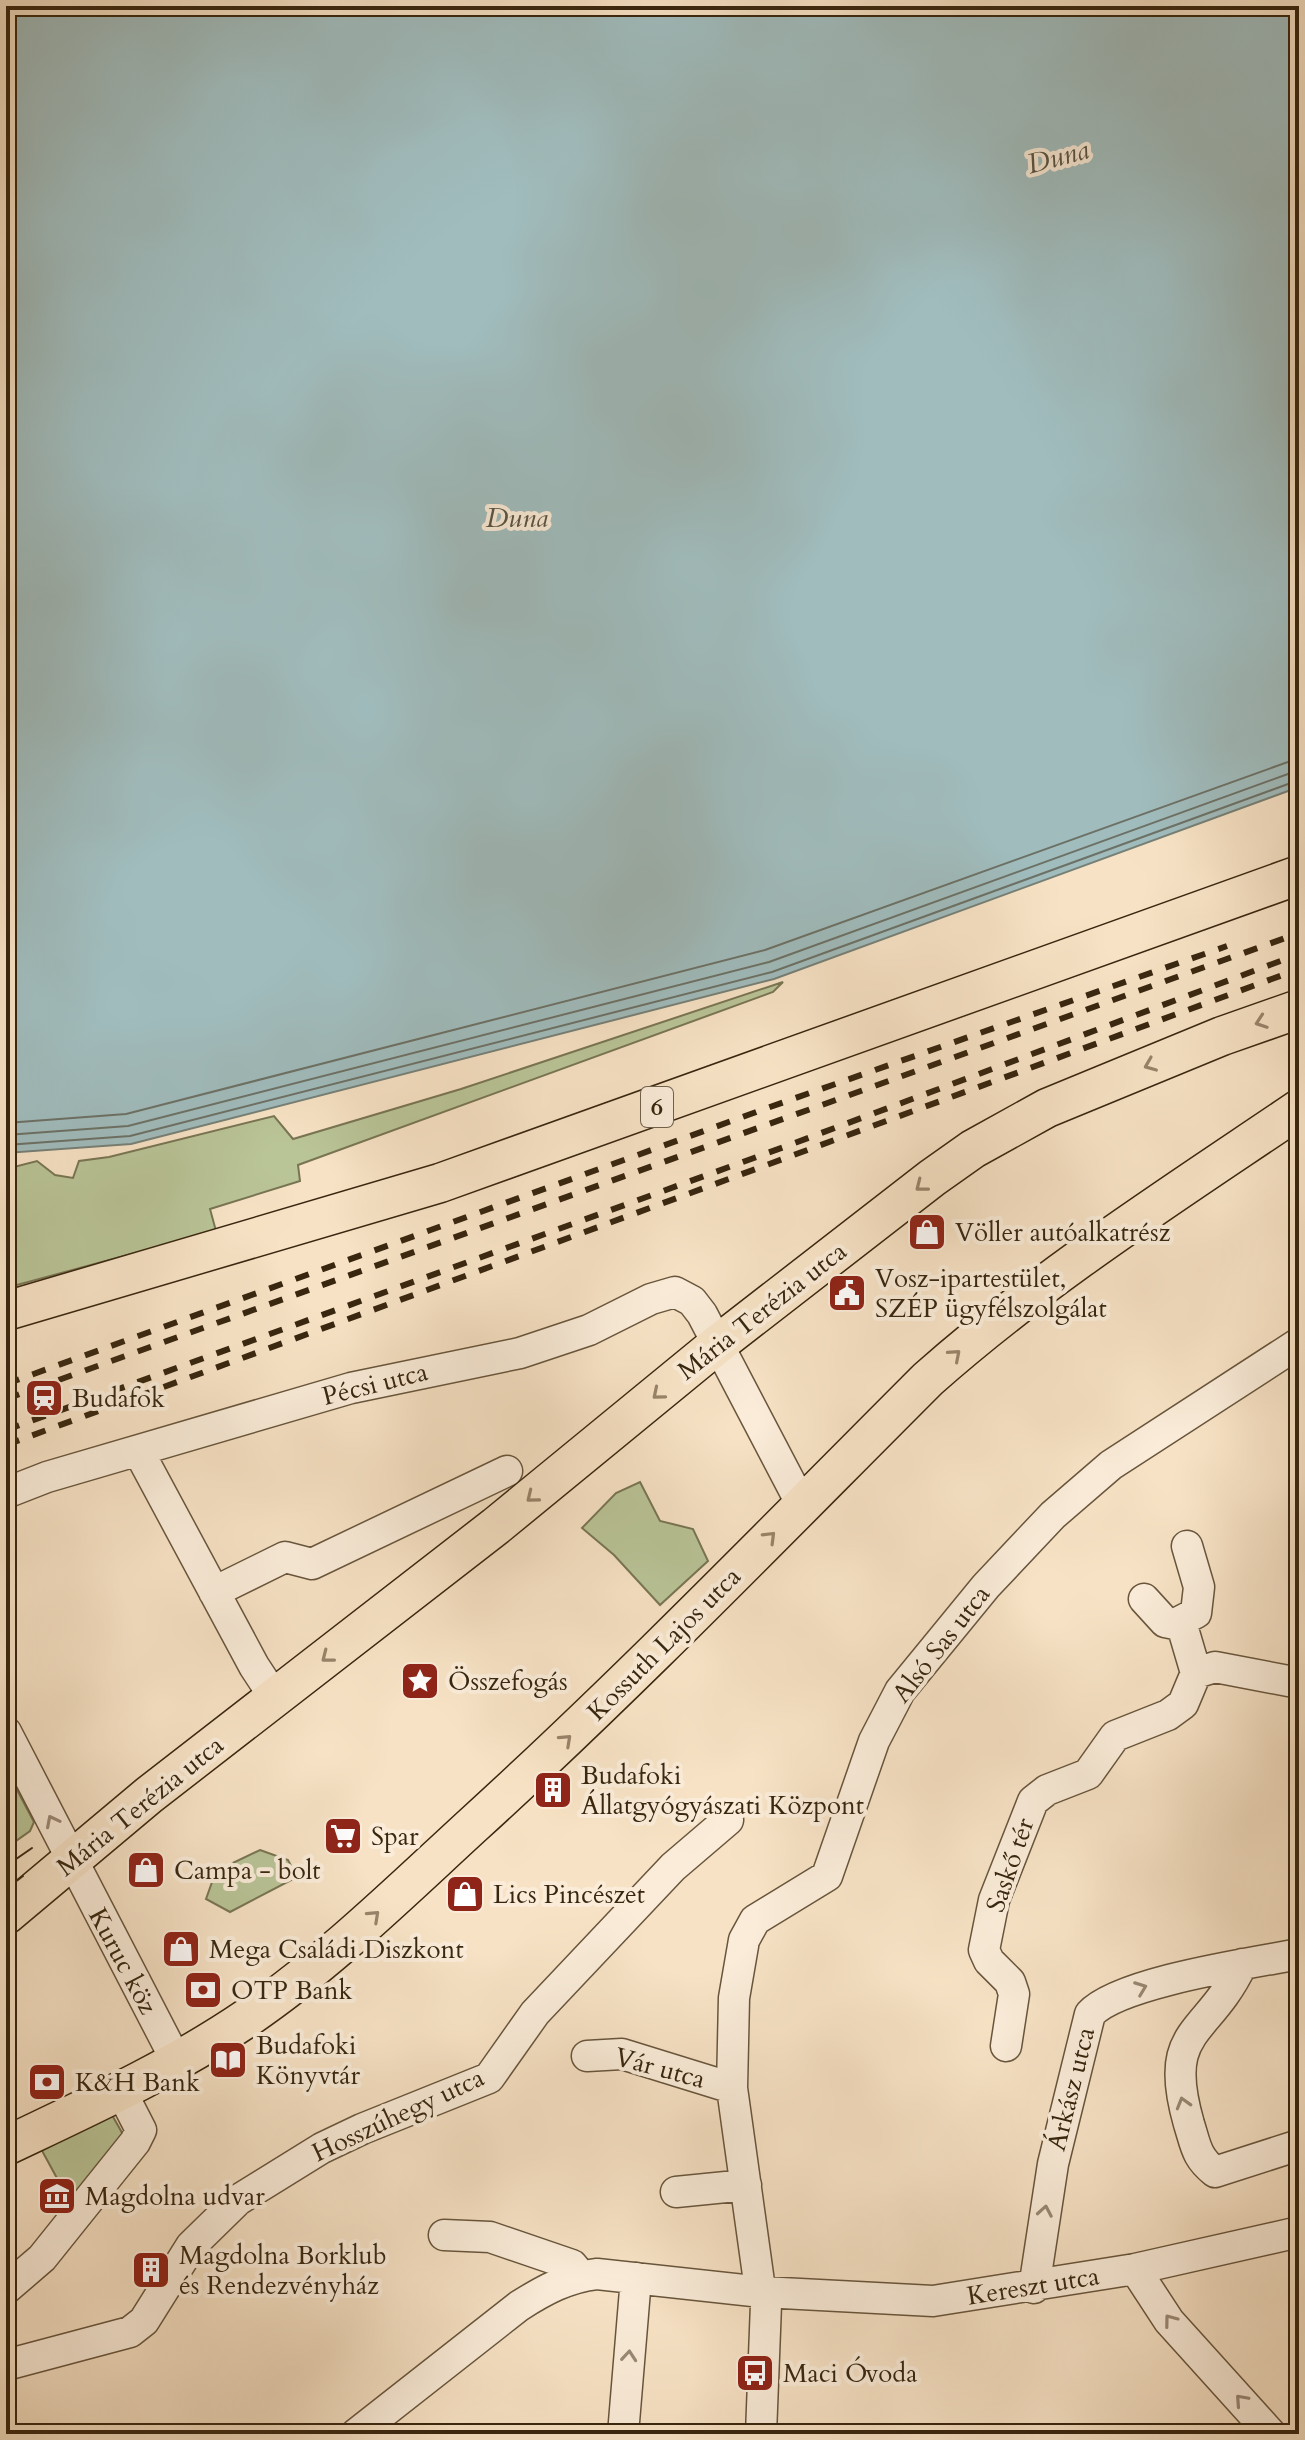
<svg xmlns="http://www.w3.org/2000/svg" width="1305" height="2440" font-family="Cardo,serif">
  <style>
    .green { fill: #b9c497; stroke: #787553; stroke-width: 2 }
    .water { fill: #a0bcbd; stroke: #768077; stroke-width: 2 }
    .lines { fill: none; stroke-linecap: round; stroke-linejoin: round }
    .shore { stroke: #6c7166; stroke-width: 2 }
    .minor-casing { stroke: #68553c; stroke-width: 33 }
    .major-casing { stroke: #38260f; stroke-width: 41 }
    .minor { stroke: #faecd9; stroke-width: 30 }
    .major { stroke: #f7e2c5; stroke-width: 38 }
    .tram { stroke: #38260f; stroke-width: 2 }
    .rail { stroke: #38260f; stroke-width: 6; stroke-dasharray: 14 14; stroke-linecap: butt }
    .oneway { stroke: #98846a }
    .oneway2 { stroke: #998974 }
    .labels { text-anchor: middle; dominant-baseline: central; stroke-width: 8; stroke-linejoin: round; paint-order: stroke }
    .shield { fill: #faecd9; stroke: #72614c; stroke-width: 2 }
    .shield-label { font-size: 24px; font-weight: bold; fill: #38260f }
    .poi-label { font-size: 26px; fill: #38260f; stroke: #faecd9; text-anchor: start }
    .street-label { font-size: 26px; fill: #38260f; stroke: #faecd9 }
    .water-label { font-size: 28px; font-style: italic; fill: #575343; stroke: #faecd9 }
  </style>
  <rect width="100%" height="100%" fill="#f7e2c5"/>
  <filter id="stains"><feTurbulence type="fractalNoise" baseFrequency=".0025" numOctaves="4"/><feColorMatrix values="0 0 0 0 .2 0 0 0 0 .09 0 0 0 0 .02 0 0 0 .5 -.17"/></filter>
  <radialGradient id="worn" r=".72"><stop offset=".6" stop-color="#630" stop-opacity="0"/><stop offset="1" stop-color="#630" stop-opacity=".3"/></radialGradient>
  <path class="green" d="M783 982 773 992 298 1165 300 1181 210 1209 216 1231 6 1288V1169L37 1161 55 1175 73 1178 79 1161 109 1157 274 1116 293 1139 461 1089Z
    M640 1482 660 1521 693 1529 708 1561 660 1605 614 1555 582 1528 616 1493Z
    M6 1769 34 1822 30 1831 6 1848Z
    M260 1850 288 1860 297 1877 230 1912 206 1899 216 1871Z
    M112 2115 125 2138 71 2204 40 2147Z"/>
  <path class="water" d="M6 6H1299V787L774 979 131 1144 6 1153Z"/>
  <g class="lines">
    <path class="shore" d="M6 1123 126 1114 765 950 1299 758
      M6 1135 128 1126 769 962 1299 770
      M6 1145 130 1136 772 972 1299 780"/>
    <defs>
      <path id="minor" d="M139 1452 254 1666 275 1698
        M6 1493 47 1477 351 1388 520 1353 589 1330 651 1299 675 1292 692 1301 702 1314 802 1505
        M214 1592 285 1557 312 1564 507 1471
        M1144 1599 1165 1622 1175 1624 1196 1613 1199 1587 1187 1546
        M1196 1673 1215 1667 1299 1683
        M6 1732 176 2060
        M1242 1964C1207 2038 1161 2027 1189 2124 1196 2146 1196 2157 1215 2172L1299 2145
        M1006 2046 1014 1994 1010 1982 989 1961 984 1950 994 1900 1033 1801 1047 1790 1088 1774 1115 1736 1168 1715 1183 1704 1196 1673 1181 1622
        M587 2056 622 2054 732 2088
        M676 2192 746 2185
        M444 2235 490 2237 572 2265 581 2276
        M1135 2269 1169 2321 1271 2434
        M1034 2288 1053 2164 1090 2014C1119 1982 1252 1963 1299 1954
        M6 2289 42 2258 135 2142 141 2130 121 2091
        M6 2365 130 2332 144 2321 191 2246 238 2200 322 2148 362 2129 489 2078 535 2013 673 1867 728 1820
        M356 2434 519 2306C544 2290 568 2277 597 2274L762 2292 933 2301 1135 2269 1299 2232
        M623 2434 636 2278
        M761 2434 766 2304 759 2282 732 2088 734 1998 744 1940 755 1920 827 1876 874 1741 900 1691 986 1586 1053 1515 1111 1465 1299 1343"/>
      <path id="major" d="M6 1311 440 1183 1299 875
        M6 1915 149 1795 496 1526 718 1344 932 1178 973 1149 1047 1108 1222 1036 1299 1009
        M6 2146C88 2107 172 2069 247 2018 329 1962 400 1892 473 1825 630 1682 778 1529 928 1379 1043 1277 1172 1195 1299 1109"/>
    </defs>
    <use href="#minor" class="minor-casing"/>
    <use href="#major" class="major-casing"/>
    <use href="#minor" class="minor"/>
    <use href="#major" class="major"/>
    <path class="tram" d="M6 1866 32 1848
      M6 1889 23 1876"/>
    <path class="rail" d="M6 1384 770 1107 1227 946
      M6 1399 1299 933
      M6 1430 784 1147 1299 954
      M6 1445 1299 969"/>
  </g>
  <defs><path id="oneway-chevron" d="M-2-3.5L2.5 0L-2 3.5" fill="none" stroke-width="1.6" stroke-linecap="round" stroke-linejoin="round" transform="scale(2)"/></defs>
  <g class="oneway">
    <use href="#oneway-chevron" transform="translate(1261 1022) rotate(161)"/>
    <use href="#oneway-chevron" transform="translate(1150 1065) rotate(158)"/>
    <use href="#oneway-chevron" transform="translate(921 1186) rotate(142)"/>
    <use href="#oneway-chevron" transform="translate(955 1355) rotate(-41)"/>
    <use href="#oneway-chevron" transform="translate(658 1394) rotate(140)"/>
    <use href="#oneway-chevron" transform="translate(532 1497) rotate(141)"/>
    <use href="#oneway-chevron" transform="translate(770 1537) rotate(-45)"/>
    <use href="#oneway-chevron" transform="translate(327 1657) rotate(142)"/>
    <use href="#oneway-chevron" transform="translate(566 1740) rotate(-43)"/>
    <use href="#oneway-chevron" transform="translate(374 1916) rotate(-43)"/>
  </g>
  <g class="oneway2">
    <use href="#oneway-chevron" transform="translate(52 1821) rotate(-117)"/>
    <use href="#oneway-chevron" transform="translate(1141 1988) rotate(-21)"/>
    <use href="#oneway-chevron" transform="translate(1183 2103) rotate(-106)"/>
    <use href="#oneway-chevron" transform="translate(1045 2211) rotate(-80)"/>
    <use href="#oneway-chevron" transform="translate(1170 2320) rotate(-127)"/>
    <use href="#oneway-chevron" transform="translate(629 2356) rotate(-85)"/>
    <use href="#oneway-chevron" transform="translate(1241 2400) rotate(-132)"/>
  </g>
  <defs>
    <symbol id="shop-square" viewBox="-11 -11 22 22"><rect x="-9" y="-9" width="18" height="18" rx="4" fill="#8f2418" stroke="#faecd9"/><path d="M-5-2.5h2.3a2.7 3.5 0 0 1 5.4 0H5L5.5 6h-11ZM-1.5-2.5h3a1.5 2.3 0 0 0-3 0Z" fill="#fff"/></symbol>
    <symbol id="civic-square" viewBox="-11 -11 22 22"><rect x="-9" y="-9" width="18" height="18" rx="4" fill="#8f2418" stroke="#faecd9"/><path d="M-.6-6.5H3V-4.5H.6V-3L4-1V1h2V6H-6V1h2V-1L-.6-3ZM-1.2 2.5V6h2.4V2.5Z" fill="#fff"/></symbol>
    <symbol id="station-square" viewBox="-11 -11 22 22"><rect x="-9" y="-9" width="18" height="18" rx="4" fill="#8f2418" stroke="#faecd9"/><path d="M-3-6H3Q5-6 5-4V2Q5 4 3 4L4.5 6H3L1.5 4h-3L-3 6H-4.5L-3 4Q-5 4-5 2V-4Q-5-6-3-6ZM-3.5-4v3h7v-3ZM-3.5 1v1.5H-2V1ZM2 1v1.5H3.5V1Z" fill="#fff"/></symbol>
    <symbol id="sight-square" viewBox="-11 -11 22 22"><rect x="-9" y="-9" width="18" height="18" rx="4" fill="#8f2418" stroke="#faecd9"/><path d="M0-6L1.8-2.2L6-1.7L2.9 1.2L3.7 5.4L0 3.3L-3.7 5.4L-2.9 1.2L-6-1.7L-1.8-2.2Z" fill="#fff"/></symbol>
    <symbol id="building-square" viewBox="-11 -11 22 22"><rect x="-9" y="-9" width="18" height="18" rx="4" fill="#8f2418" stroke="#faecd9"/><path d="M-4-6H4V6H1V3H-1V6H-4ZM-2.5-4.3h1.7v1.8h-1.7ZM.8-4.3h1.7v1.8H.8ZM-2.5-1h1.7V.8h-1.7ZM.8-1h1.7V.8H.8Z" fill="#fff"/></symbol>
    <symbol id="supermarket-square" viewBox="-11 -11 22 22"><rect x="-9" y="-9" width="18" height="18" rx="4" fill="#8f2418" stroke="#faecd9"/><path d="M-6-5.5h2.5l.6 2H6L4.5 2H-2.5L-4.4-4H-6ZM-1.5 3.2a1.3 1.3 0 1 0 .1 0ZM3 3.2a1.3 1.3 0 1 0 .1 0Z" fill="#fff"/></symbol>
    <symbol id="bank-square" viewBox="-11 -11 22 22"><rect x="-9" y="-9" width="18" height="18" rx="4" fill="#8f2418" stroke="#faecd9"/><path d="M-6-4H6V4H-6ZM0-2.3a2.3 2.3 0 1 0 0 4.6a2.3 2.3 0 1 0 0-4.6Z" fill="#fff"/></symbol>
    <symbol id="library-square" viewBox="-11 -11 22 22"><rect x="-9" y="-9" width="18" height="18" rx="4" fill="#8f2418" stroke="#faecd9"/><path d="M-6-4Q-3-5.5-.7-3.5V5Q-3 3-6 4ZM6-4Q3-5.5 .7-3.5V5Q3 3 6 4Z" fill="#fff"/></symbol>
    <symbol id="museum-square" viewBox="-11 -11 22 22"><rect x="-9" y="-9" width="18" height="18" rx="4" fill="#8f2418" stroke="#faecd9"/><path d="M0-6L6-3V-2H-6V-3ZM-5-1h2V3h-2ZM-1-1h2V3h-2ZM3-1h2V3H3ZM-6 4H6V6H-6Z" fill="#fff"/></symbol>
    <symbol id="bus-square" viewBox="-11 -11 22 22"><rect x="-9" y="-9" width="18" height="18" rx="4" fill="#8f2418" stroke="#faecd9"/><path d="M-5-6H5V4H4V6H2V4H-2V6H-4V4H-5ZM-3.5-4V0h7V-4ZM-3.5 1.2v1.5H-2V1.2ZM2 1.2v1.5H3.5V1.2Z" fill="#fff"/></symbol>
  </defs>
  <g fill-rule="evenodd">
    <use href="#shop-square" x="905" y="1210" width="44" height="44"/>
    <use href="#civic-square" x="825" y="1271" width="44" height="44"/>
    <use href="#station-square" x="22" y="1376" width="44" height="44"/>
    <use href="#sight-square" x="398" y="1659" width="44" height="44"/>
    <use href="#building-square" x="531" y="1768" width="44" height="44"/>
    <use href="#supermarket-square" x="321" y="1814" width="44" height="44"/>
    <use href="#shop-square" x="124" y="1848" width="44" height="44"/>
    <use href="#shop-square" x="443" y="1872" width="44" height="44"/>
    <use href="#shop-square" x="159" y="1927" width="44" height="44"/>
    <use href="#bank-square" x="181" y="1968" width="44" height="44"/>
    <use href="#library-square" x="206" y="2038" width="44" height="44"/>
    <use href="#bank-square" x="25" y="2060" width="44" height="44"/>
    <use href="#museum-square" x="35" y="2174" width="44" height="44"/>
    <use href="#building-square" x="129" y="2248" width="44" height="44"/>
    <use href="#bus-square" x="733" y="2351" width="44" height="44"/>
  </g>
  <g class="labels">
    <rect class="shield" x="641" y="1087" width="32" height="40" rx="6"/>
    <g class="shield-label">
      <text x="657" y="1107">6</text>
    </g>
    <g class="poi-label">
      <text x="955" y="1232">Völler autóalkatrész</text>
      <text x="875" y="1278">Vosz-ipartestület,<tspan x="875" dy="30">SZÉP ügyfélszolgálat</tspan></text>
      <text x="72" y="1398">Budafok</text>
      <text x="448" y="1681">Összefogás</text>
      <text x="581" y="1775">Budafoki<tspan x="581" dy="30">Állatgyógyászati Központ</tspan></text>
      <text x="371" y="1836">Spar</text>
      <text x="174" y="1870">Campa - bolt</text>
      <text x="493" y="1894">Lics Pincészet</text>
      <text x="209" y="1949">Mega Családi Diszkont</text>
      <text x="231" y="1990">OTP Bank</text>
      <text x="256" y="2045">Budafoki<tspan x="256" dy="30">Könyvtár</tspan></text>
      <text x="75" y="2082">K&amp;H Bank</text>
      <text x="85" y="2196">Magdolna udvar</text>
      <text x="179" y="2255">Magdolna Borklub<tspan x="179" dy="30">és Rendezvényház</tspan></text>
      <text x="783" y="2373">Maci Óvoda</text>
    </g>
    <g class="street-label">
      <text transform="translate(762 1311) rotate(-38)">Mária Terézia utca</text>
      <text transform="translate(375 1384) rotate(-14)">Pécsi utca</text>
      <text transform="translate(664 1644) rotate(-45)">Kossuth Lajos utca</text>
      <text transform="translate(941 1644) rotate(-52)">Alsó Sas utca</text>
      <text transform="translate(140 1806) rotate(-39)">Mária Terézia utca</text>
      <text transform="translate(1010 1865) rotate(-71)">Saskő tér</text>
      <text transform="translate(123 1961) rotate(62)">Kuruc köz</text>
      <text transform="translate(660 2068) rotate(15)">Vár utca</text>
      <text transform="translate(1071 2089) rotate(-76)">Árkász utca</text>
      <text transform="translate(398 2115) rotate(-25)">Hosszúhegy utca</text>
      <text transform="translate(1033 2286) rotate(-9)">Kereszt utca</text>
    </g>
    <g class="water-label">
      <text transform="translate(1058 157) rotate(-15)">Duna</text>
      <text x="517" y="518">Duna</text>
    </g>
  </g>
  <rect width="1305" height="2440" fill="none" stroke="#f7e2c5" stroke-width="32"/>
  <rect x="8" y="8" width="1289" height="2424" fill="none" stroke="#38260f" stroke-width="4"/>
  <rect x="16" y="16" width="1273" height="2408" fill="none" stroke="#38260f" stroke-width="2"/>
  <rect width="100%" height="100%" filter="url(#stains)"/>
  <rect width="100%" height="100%" fill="url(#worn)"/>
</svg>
